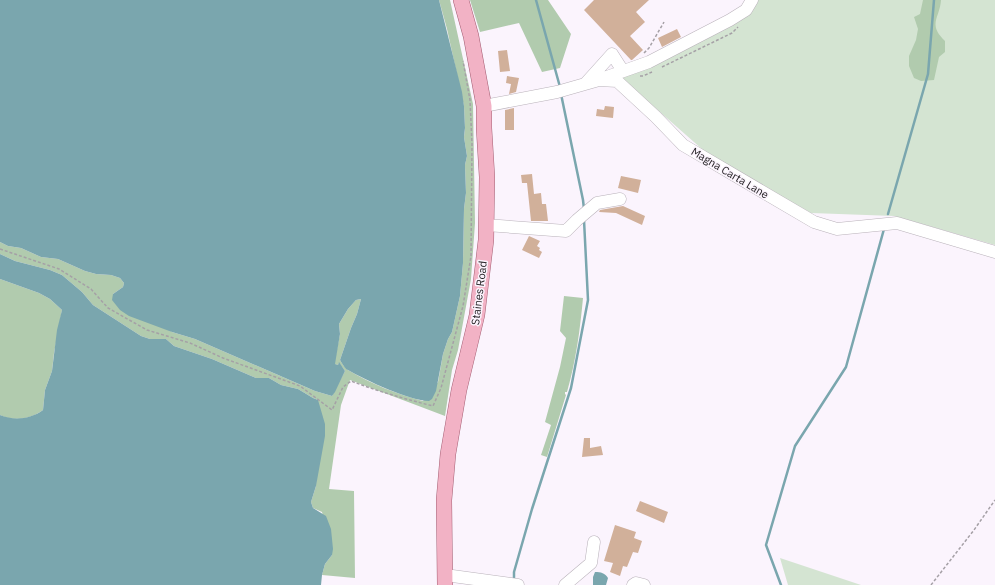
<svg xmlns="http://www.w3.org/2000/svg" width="995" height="585" font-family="'IBM Plex Sans',sans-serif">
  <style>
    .green { fill: #d4e4d2 }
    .forest { fill: #b1cbae }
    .water { fill: #7aa6ae }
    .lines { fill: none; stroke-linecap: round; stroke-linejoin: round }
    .stream { stroke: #7aa6ae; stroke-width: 2.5 }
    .building { fill: #d1b09a }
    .minor-casing { stroke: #b9b2ba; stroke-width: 13 }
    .major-casing { stroke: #a45e73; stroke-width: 16 }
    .path { stroke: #a5a0a6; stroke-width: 1.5; stroke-dasharray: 3 2; stroke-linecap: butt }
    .minor { stroke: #fff; stroke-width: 12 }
    .major { stroke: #f2b2c5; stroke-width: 15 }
    .labels { text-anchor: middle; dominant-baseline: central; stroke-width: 3; stroke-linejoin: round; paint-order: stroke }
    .street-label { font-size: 11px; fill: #242124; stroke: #fbf4fd }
  </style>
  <rect width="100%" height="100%" fill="#fbf4fd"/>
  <path class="green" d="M754 0H995V245L894 216 811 213 711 157 619 76Z
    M780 558 861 585H788Z"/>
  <path class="forest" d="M439 0H450L473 104 475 223 471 279 458 350 452 370 445 416 350 380 341 405 329 489 354 491 355 578 322 575 325 564 332 555 322 512 313 508 311 502 316 486 318 400 313 398 298 389 281 385 269 378H256L212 359 174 346 166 339H150L141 336 93 305 82 292 62 275 50 270 15 261 0 254V242L8 246 21 248 41 257 58 259 85 271 96 274 111 275 120 278 124 283 123 287 113 294 172 332 195 339 315 391 332 396 345 371 339 363 338 365 334 364 340 334 339 324 348 309 356 300 361 299 357 314 351 328 340 360C342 363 345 368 348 370 371 384 397 394 423 401L438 382 443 354 448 339 452 332 460 296 463 263 464 209 466 193 465 165 467 156 464 137 465 129 464 106 447 29Z
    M470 0H548L571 34 560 68 542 72 519 23 480 32Z
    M923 0H941C940 18 927 24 945 41V52L939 57 934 80 921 81 914 78 909 66V56L916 40 918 29 914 17 920 14Z
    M0 279 39 293 50 299 62 310 54 353 52 371 45 390 43 410C31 419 14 422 0 415Z
    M564 296 583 298C580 330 576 361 567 392H565V394L566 395 547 457 541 455 551 425 545 422 560 367 566 338 560 331Z"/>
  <path class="water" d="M0 0H439L462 92 464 106 465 128 464 137 467 156 465 165 466 193 464 209 463 263 460 296 452 332 448 339 443 354 436 391 432 399 429 401C410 401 365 380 348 370 345 369 342 363 340 360L351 328 357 314 361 299 356 300 348 309 339 324 340 334 335 364 338 365 339 362 345 371 335 392 332 396 315 391 195 339 172 332 129 316 120 310 112 300 113 294 123 287 124 283 120 278 111 275 96 274 85 271 58 259 41 257 21 248 8 246 0 242Z
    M0 254 15 261 50 270 62 275 82 292 93 305 141 336 150 339H166L174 346 212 359 256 378H269L281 385 298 389 313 398 318 400 325 424V436L316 486 311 502 313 508 326 516 331 529 333 549 332 555 325 564 322 575 321 585H0V415C14 421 31 419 43 410L45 390 52 371 57 330 62 310 50 299 39 293 0 279Z
    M595 572C601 572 605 573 608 578L606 585H593V577Z"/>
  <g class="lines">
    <path class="stream" d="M536 0 560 87
      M561 94 583 200 584 209
      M888 214 928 74 934 0
      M514 581V572L532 509 571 388 588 300 584 220
      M781 585 766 545 795 446 846 367 884 229"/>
  </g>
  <path class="building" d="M594 0H649L636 12 645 22 630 36 643 50 632 60H631L584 10Z
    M677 29 681 37 662 47 658 38Z
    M507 50 510 71 500 72 498 51Z
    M507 76 519 78 516 92 509 94 511 84 506 83Z
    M605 106 614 107 613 118 596 116 597 109 604 110Z
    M514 108V130H505V110Z
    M532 174 534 194 541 193 542 204H546L548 221H531L527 183H522L521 175Z
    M621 176 641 180 638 193 618 188Z
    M623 206 645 216 642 225 616 213 599 212 600 210Z
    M529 236 540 241 537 246 540 248 539 250 542 252 539 258 522 250Z
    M584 438H590V448L601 446 603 455 582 457Z
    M640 501 668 512 664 523 636 511Z
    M615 525 636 532 634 538 642 541 638 553 633 552 627 567 623 566 620 576 610 572 613 563 604 561Z"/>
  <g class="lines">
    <defs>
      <path id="minor" d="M604 78 649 62 730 20 746 10 752 0
        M585 84 612 54 621 68 619 73
        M484 106 557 92 599 80 617 81 656 117 683 145 814 222 837 229 897 223 995 252
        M486 225 566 231 577 220 597 203 620 199
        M445 575 518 585
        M565 585 591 563 594 542
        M633 585 636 583 644 585"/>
      <path id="major" d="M445 585 444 500 448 454 459 390 477 315 486 240 487 177 484 128V106L471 36 461 0"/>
    </defs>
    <use href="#minor" class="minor-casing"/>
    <use href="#major" class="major-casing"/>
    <path class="path" d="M644 53 649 48 664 22
      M662 67 732 33 738 27
      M640 76H643L652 72
      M0 249 59 269 91 289 108 308 147 330 190 343 223 358 300 386 332 410 343 387 351 381C377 391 405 399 433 406L441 388 463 306 471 256 472 144 470 100 463 61
      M931 585 974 530 995 500"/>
    <use href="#minor" class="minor"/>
    <use href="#major" class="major"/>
  </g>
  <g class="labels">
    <g class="street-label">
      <text transform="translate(730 173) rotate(31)">Magna Carta Lane</text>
      <text transform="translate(479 293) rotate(-83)">Staines Road</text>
    </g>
  </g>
</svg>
